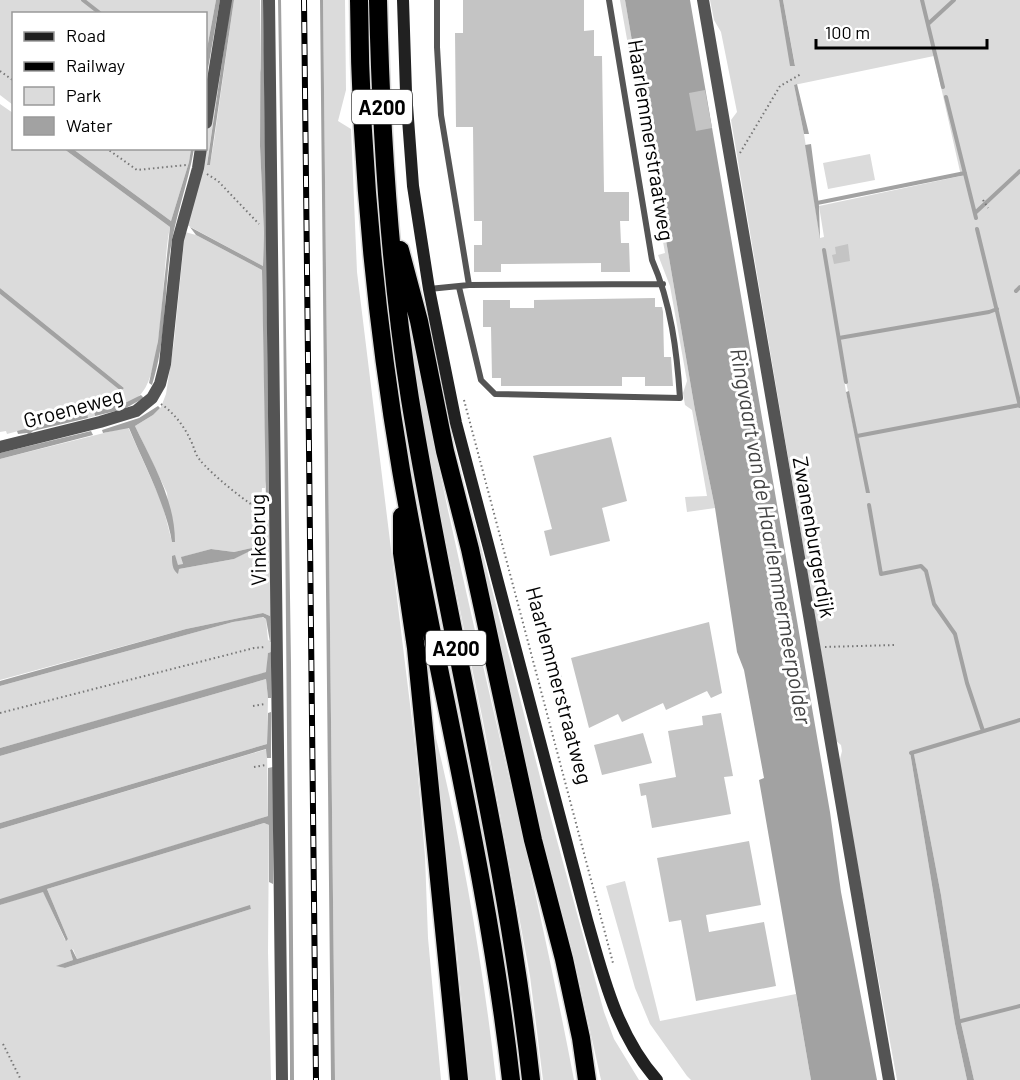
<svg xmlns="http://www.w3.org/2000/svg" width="1020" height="1080" font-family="Barlow,sans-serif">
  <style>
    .green { fill: #dbdbdb; fill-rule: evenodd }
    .water { fill: #a2a2a2 }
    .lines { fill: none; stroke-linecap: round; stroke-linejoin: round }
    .stream { stroke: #a2a2a2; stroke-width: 4 }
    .building { fill: #c4c4c4 }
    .motorway-casing { stroke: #dbdbdb; stroke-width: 21 }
    .path { stroke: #767676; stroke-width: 2; stroke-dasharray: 1.5 3; stroke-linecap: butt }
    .service { stroke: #545454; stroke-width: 6 }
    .minor { stroke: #545454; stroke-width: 12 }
    .tertiary { stroke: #545454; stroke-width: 12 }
    .secondary { stroke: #212121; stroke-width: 12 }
    .motorway { stroke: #000; stroke-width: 18 }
    .rail-casing { stroke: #000; stroke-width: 6 }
    .rail { stroke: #fff; stroke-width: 4; stroke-dasharray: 11; stroke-linecap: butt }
    .labels { text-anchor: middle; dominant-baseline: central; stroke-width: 6; stroke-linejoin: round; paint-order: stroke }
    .shield { fill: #fff; stroke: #4c4c4c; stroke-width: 1.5 }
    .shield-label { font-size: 20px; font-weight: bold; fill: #000 }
    .street-label { font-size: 21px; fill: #000; stroke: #fff }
    .water-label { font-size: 22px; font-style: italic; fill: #434343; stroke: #fff }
  </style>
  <rect width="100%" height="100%" fill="#fff"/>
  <path class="green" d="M0 0H216L206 54V14H14L13 105 0 95Z
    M228 0H231L207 164 210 165 214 141 234 0H260V69L262 76 260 146 264 233 263 266 185 224 206 148V137Z
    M323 0H345L346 90 338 121 351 129 357 272 416 753 425 856 428 938 441 1080H335Z
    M620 0H625L695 410 715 508 687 512 685 497 707 496 692 410 685 405 683 393 687 381 670 286 658 255 665 253Z
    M710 0H779L791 66 795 65 783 0H1020V1080H974L961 1023 941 895 914 754 910 752 955 1024 967 1080H897L839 763 842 751 841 745 836 741 731 120 737 112 721 32 714 20ZM934 56 961 176 819 206 824 237 820 238 804 134 794 85ZM840 353 869 492 867 493 846 392Z
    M0 104 13 113 14 148 64 149 170 227C162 263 164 370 141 394 131 405 109 408 94 411L95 416 88 418 86 413 7 434 6 431 0 432V294L121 390 124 388 0 288Z
    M73 149H191L189 162 171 221Z
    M870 154 875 180 828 189 823 163Z
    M185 232 196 235 262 270 266 480 265 488H262L261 504H256L251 509 272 522 273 642H270L271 652 268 653 267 672 0 748V686L233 622 262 617 266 619 268 640 270 641V616L263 613 186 629 0 680V459L128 427 162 503 172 542 167 493 135 426 153 415 161 407 166 394 174 342ZM256 547 234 559 179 569 175 556 178 565H183L182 557 211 549 234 552Z
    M411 341 414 343C460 590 527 833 574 1080H543L530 976 483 721 426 445Z
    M471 508 547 804 604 1012 614 1039 639 1080H601L574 957 541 831Z
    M555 650 565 689 556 693 545 654Z
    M266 679 268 698 267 744 0 823V756Z
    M423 686C457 815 481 948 496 1080H469L456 941 436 817Z
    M267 749 268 816 0 900V829Z
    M264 823 269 825 268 952 271 1080H0V905L43 891 65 940 68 939 47 889ZM250 906 251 909 65 968 57 966 73 960 70 950 73 949 77 959Z
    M625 881 660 1021 796 994 811 1080H691L687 1076 650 1024 635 988 606 886Z"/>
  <path class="water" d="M216 0H220L206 80V54Z
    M231 0H234L210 165H207Z
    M261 0H263L264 51 269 504H266L262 270 196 235 190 227 263 266 264 233 260 146Z
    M278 0H281L291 663 294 1080H290V1062L283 295Z
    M320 0H323L335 1080H331Z
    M625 0H690L830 812 841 892 877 1080H811L759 780 764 778 744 670 737 652 715 508 695 410Z
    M779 0H783L795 66H790Z
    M797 84 809 134H804L794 85Z
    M811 144 819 206 820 239 805 145Z
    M64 149H73L171 221 189 162 191 149H194C188 184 175 217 170 252 164 297 166 342 152 385L149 383 158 341 170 227Z
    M0 288 124 388 121 391 0 294Z
    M849 391 870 493H866L846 392Z
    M141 395 144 398 124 409 95 416 94 411 125 403Z
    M158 406 160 408 153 415 135 426C153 464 175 500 175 542H172C165 502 144 465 129 428L103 433 102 430 139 418Z
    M87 413 88 418 33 431 29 435 27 433 18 434 17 431Z
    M91 431 93 435 0 459V453Z
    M260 546 234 559 179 569 178 574C172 570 172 562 172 556L175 555 178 565 183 564 181 557 211 549 234 552Z
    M263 613 270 616V642L266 619 263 617 233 622 0 686V681L186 629Z
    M271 652V698H268L266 679 0 756V748L266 672 268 653Z
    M271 712V758H267L266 749 0 829V823L267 744 268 713Z
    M910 752 914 754 941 895 961 1023 974 1080H967L955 1024Z
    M273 767V884L269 882V825L264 823 47 889 68 939 66 941 43 892 0 905V899L268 816V768Z
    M250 905 251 909 65 968 56 966 73 960 70 950 72 949 77 959Z"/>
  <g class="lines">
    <path class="stream" d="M83 0 101 14
      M922 0 943 87
      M928 24 954 0
      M946 97 976 218
      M817 203 965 173
      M975 213 1020 171
      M977 229 1020 406
      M824 250 846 382
      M1016 291 1020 287
      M839 338 989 312 997 309
      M857 436 1020 405
      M869 505 881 574 921 566 926 571 934 604 955 634 967 683 983 731
      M911 753 1020 720
      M957 1022 1020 1006"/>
  </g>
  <path class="building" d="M463 0H584V31L594 30V56H602L604 192H629V221H620L621 243H629L630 272H601V263L501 264V272H474V245H482V221H474L473 127H456L455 33H463Z
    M705 90 712 128 696 131 689 93Z
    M848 244 850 261 834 264 832 255 836 254 835 247Z
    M655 298V307H662L663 312 664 357H671L673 386H645V377H622V386H501V378H492L491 327H483V300H510V308H534V300Z
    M611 437 627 501 602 508 610 541 550 556 544 531 552 529 533 456Z
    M709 622 722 693 711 698 707 691 666 710 663 703 622 722 618 714 589 728 571 658Z
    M721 713 733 776 724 777 731 814 652 828 646 795 641 796 639 784 676 777 668 731 703 725 702 716Z
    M643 733 652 763 602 775 594 745Z
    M749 841 761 905 706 915 709 932 764 922 776 986 696 1001 681 920 669 922 657 858Z"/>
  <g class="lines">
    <defs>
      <path id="motorway" d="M359 0C360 157 375 315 401 470 436 674 488 874 511 1080
        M378 0C381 133 389 267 410 399 447 627 506 851 531 1080
        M400 250 419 321 445 451 470 549 533 840 564 959 581 1038 587 1080
        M402 516V553L416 648 459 1080"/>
    </defs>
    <use href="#motorway" class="motorway-casing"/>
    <path class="path" d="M0 71 14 81
      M106 148 137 170 186 165
      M740 153 780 86 801 74
      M207 174 218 181 259 224
      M983 200 988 208
      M464 400 613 963
      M161 404C173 412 184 426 190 439 194 446 195 455 200 460 209 472 252 508 265 512
      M825 647 894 645
      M253 706 265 704
      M0 713 254 648 265 647
      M254 767 266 765
      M3 1044 21 1080"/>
    <path class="service" d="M437 0V47L441 115 469 285
      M459 287 481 380 495 394 680 398C677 352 671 303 652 260L609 0
      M429 289 469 285 663 284"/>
    <path class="minor" d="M269 0 282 1080
      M206 123 226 0
      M0 447 100 422 136 411 152 398 160 384 165 364 178 240 198 168 201 148"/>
    <path class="tertiary" d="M703 0 889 1080"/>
    <path class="secondary" d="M403 0 406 92 413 186 429 289 456 423 587 920C603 976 617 1035 657 1080"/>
    <use href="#motorway" class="motorway"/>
    <defs>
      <path id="rail" d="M304 0 316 1080"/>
    </defs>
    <use href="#rail" class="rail-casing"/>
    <use href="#rail" class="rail"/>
  </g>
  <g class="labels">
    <g class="shield">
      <rect x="352" y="90" width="60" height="34" rx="4.5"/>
      <rect x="426" y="631" width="60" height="34" rx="4.5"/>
    </g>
    <g class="shield-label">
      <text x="382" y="107">A200</text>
      <text x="456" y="648">A200</text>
    </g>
    <g class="street-label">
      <text transform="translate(652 140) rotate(81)">Haarlemmerstraatweg</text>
      <text transform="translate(73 407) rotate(-15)">Groeneweg</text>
      <text transform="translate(815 537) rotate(80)">Zwanenburgerdijk</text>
      <text transform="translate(257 540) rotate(-91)">Vinkebrug</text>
      <text transform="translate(560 685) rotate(75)">Haarlemmerstraatweg</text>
    </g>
    <g class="water-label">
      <text transform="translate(772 536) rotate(80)">Ringvaart van de Haarlemmermeerpolder</text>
    </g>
  </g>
  <rect x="12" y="12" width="195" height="138" fill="#ffffff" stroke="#999999" stroke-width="1.5"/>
  <rect x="24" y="32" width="30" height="9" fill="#212121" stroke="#999999" stroke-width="1.5"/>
  <text x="66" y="42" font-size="18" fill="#000000">Road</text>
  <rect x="24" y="62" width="30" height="9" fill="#000000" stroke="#999999" stroke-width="1.5"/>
  <text x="66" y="72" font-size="18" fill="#000000">Railway</text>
  <rect x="24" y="87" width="30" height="18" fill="#dbdbdb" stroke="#999999" stroke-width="1.5"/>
  <text x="66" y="102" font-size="18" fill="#000000">Park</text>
  <rect x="24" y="117" width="30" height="18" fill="#a2a2a2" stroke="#999999" stroke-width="1.5"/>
  <text x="66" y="132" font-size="18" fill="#000000">Water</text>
  <path d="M816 39v9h171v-9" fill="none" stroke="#000000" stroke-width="3"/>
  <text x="825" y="39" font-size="18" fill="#000000" stroke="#ffffff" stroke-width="4.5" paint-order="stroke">100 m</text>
</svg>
